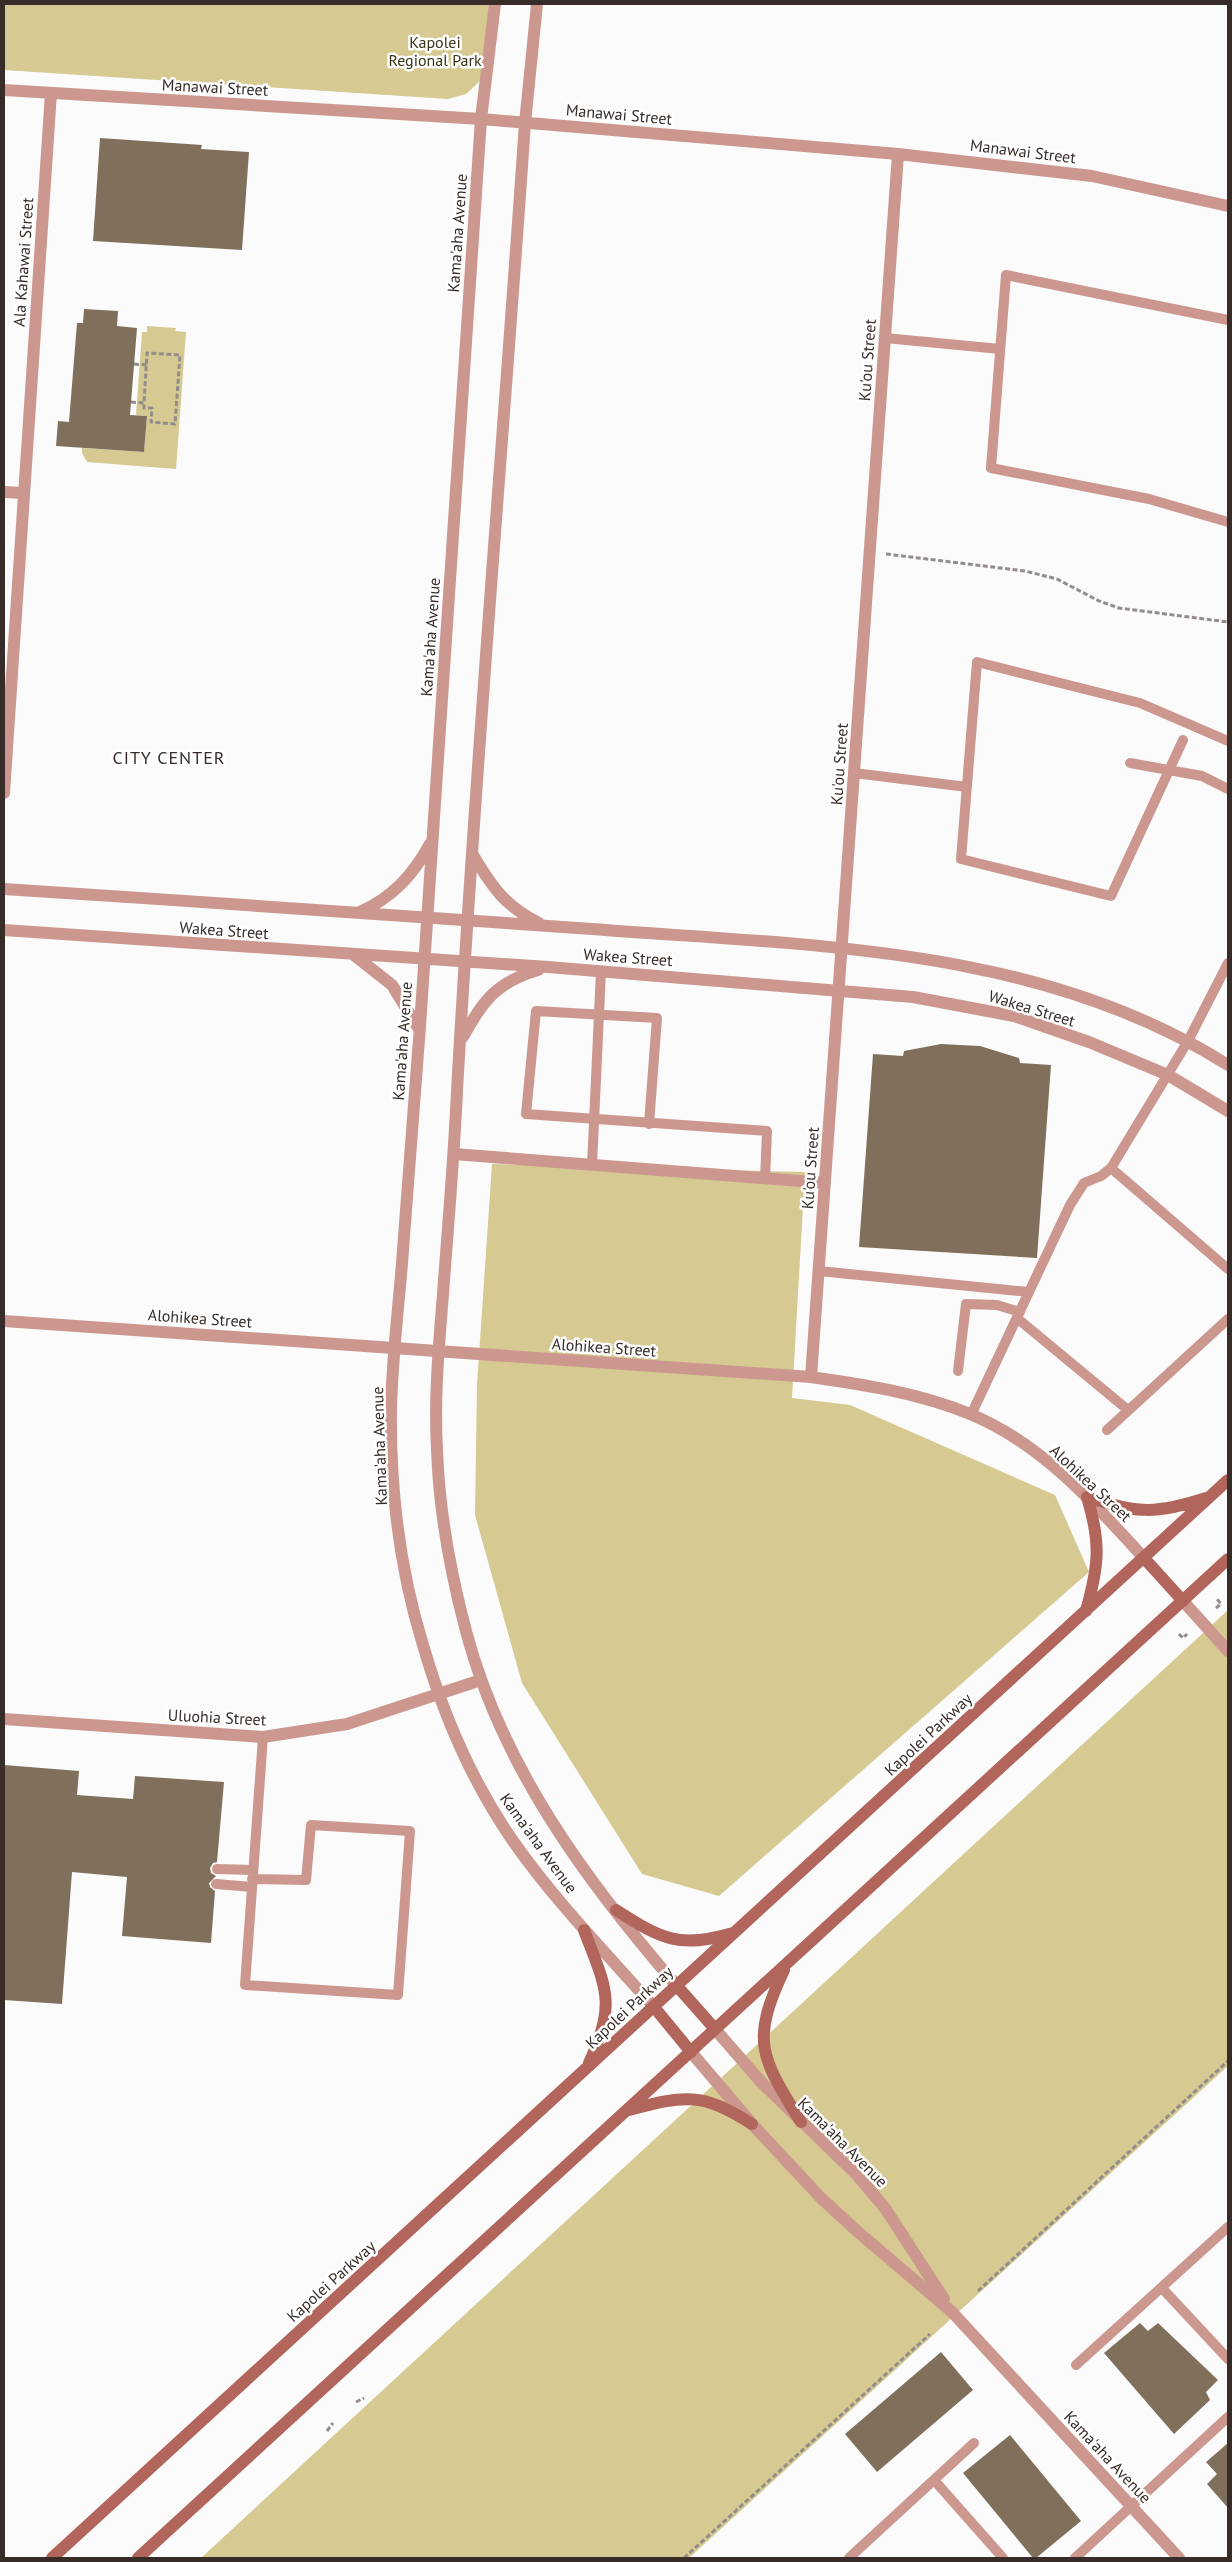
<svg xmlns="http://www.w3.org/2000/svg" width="1232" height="2562" font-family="'PT Sans',sans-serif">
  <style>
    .green { fill: #d6c991 }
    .building { fill: #80705b }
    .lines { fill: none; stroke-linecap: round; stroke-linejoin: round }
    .path { stroke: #928c8a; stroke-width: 3; stroke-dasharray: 5 2.5; stroke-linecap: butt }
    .service { stroke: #cc978f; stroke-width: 10 }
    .pedestrian { stroke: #cc978f; stroke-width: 12 }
    .minor { stroke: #cc978f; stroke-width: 12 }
    .tertiary { stroke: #cc978f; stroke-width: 12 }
    .secondary { stroke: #b1655b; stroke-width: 12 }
    .labels { text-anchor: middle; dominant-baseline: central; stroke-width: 5; stroke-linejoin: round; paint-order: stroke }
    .park-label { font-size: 16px; fill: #393215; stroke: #fff }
    .street-label { font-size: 16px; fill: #372c27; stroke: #fff }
    .neighbourhood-label { font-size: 18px; letter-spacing: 1px; fill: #372c27; stroke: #fff }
  </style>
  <rect width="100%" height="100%" fill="#fbfbfb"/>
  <path class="green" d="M4 4H493L481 80 466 94 448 99 4 70Z
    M147 326 176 328 175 331 186 332 176 469 87 462 82 453V448L144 452 147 416 136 415 142 332H147Z
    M492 1164 805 1172 792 1398 850 1405 1055 1495 1089 1572 719 1896 642 1874 522 1683 475 1515 477 1385Z
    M1228 1610V2066L689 2558H201Z"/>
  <path class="building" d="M100 138 202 145 201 149 249 152 242 250 93 241Z
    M84 309 118 311 117 326 137 328 130 415 147 416 144 452 56 446 58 421 69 422 77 323H83Z
    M941 1044 980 1046 1019 1058 1020 1063 1051 1065 1037 1258 859 1247 873 1054 903 1056 904 1051Z
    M4 1765 79 1771 77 1795 133 1799 135 1776 224 1782 217 1862 213 1863 210 1868 211 1873 216 1876 209 1883 210 1887 215 1891 211 1943 122 1936 127 1877 72 1872 62 2004 4 2000Z
    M1140 2323 1148 2331 1158 2323 1218 2380 1206 2392 1210 2400 1174 2434 1104 2353Z
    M941 2352 973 2390 877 2472 845 2434Z
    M1010 2435 1081 2521 1036 2558H1033L963 2473Z
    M1228 2443V2508L1207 2484 1217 2474 1206 2462Z"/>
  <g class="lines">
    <path class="path" d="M134 364 147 365
      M131 402 144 403 147 353 180 355 175 424 151 422 152 408H144V403
      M886 554 1025 571 1057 579 1099 601 1119 608 1228 622
      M1216 1608 1221 1604 1217 1599
      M1179 1634 1183 1638 1187 1634
      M978 2291 1228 2061
      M356 2402 364 2398
      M327 2431 333 2423
      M684 2558 930 2334"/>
    <path class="service" d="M1228 320 1006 275 991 468 1149 499 1228 522
      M885 338 1000 349
      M1183 740 1111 896 961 859 977 662 1140 703 1228 741
      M1130 763 1202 776 1228 789
      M854 773 967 787
      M649 1124 657 1018 536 1011 526 1114 767 1131 765 1179
      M592 1165 601 971
      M1111 1168 1228 1269
      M819 1271 1029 1292
      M1017 1318 1128 1410
      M958 1371 966 1304 997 1305 1020 1312
      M971 1415 1070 1205 1084 1183 1101 1176 1111 1168 1188 1041 1228 963
      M1107 1430 1228 1319
      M217 1869 253 1870
      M252 1879 306 1880 311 1825 410 1831 398 1995 245 1985 263 1737
      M216 1884 252 1887
      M1162 2288 1228 2359
      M1076 2365 1228 2227
      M934 2480 1003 2558
      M849 2558 974 2443
      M1075 2558 1228 2417"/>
    <path class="pedestrian" d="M4 492 23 493"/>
    <path class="minor" d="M4 90 481 119 898 154 1092 176 1228 206
      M4 793 51 93
      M454 1154 825 1183
      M4 1321 811 1377C866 1385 919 1393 970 1414 1041 1443 1094 1503 1144 1558
      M811 1377 898 154
      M1183 1601 1228 1651
      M715 2029 761 2082 857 2175 885 2208 944 2299
      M691 2052 752 2124 821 2198 858 2232 952 2312 1179 2558"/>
    <path class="tertiary" d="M495 4 481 119C462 422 441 724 420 1026 414 1105 408 1184 402 1263 398 1312 392 1361 391 1410 390 1489 400 1570 423 1645 443 1714 472 1782 513 1841 555 1901 606 1953 654 2007
      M537 4 525 123C503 445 475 768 457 1091 454 1158 448 1226 443 1294 439 1345 434 1397 437 1449 439 1510 450 1571 466 1631 502 1767 586 1881 677 1986
      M473 855C492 887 505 906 539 923
      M4 889C200 902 396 914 592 929 809 946 1038 945 1228 1065
      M360 912C393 897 413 875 430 844
      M4 930 548 967 913 997 1014 1016 1089 1042 1168 1075 1228 1111
      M354 955 392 985 419 1029
      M463 1037C483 1000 497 982 538 970
      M4 1719 263 1737 347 1724 481 1680"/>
    <path class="secondary" d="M1087 1497C1138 1513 1154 1515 1206 1498
      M1144 1558 1183 1601
      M1086 1611C1099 1565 1101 1543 1087 1497
      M616 1910C661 1939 679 1949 733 1933
      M584 1930C606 1988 617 2003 589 2063
      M784 1970C750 2042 761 2057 801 2122
      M677 1986 715 2029
      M654 2007 691 2052
      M629 2110C685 2095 702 2092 752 2124
      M52 2558 1228 1480
      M138 2558 1228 1559"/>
  </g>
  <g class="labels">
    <g class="park-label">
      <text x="435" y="42">Kapolei<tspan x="435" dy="18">Regional Park</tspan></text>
    </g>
    <g class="street-label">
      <text transform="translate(215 87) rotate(3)">Manawai Street</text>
      <text transform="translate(619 114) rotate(5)">Manawai Street</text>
      <text transform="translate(1023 151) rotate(7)">Manawai Street</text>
      <text transform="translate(457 233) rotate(-86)">Kama'aha Avenue</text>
      <text transform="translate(23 262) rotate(-86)">Ala Kahawai Street</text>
      <text transform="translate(867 360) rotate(-86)">Ku'ou Street</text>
      <text transform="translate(430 637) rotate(-86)">Kama'aha Avenue</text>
      <text transform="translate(839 764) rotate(-86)">Ku'ou Street</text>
      <text transform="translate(224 930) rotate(4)">Wakea Street</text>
      <text transform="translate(628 957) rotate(4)">Wakea Street</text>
      <text transform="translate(1032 1008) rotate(17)">Wakea Street</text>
      <text transform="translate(402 1041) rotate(-86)">Kama'aha Avenue</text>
      <text transform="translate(810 1168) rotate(-86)">Ku'ou Street</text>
      <text transform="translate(200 1318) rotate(4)">Alohikea Street</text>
      <text transform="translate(604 1347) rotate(4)">Alohikea Street</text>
      <text transform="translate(379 1446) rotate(-92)">Kama'aha Avenue</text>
      <text transform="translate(1091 1483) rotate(43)">Alohikea Street</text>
      <text transform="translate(217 1717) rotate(3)">Uluohia Street</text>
      <text transform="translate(928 1734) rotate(-43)">Kapolei Parkway</text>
      <text transform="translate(539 1843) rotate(54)">Kama'aha Avenue</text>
      <text transform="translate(629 2007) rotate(-43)">Kapolei Parkway</text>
      <text transform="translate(843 2142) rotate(45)">Kama'aha Avenue</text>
      <text transform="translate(331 2281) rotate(-42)">Kapolei Parkway</text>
      <text transform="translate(1108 2457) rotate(47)">Kama'aha Avenue</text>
    </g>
    <g class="neighbourhood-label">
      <text x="169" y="757">CITY CENTER</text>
    </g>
  </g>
  <rect width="1232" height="2562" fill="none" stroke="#372c27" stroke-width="10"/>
</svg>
